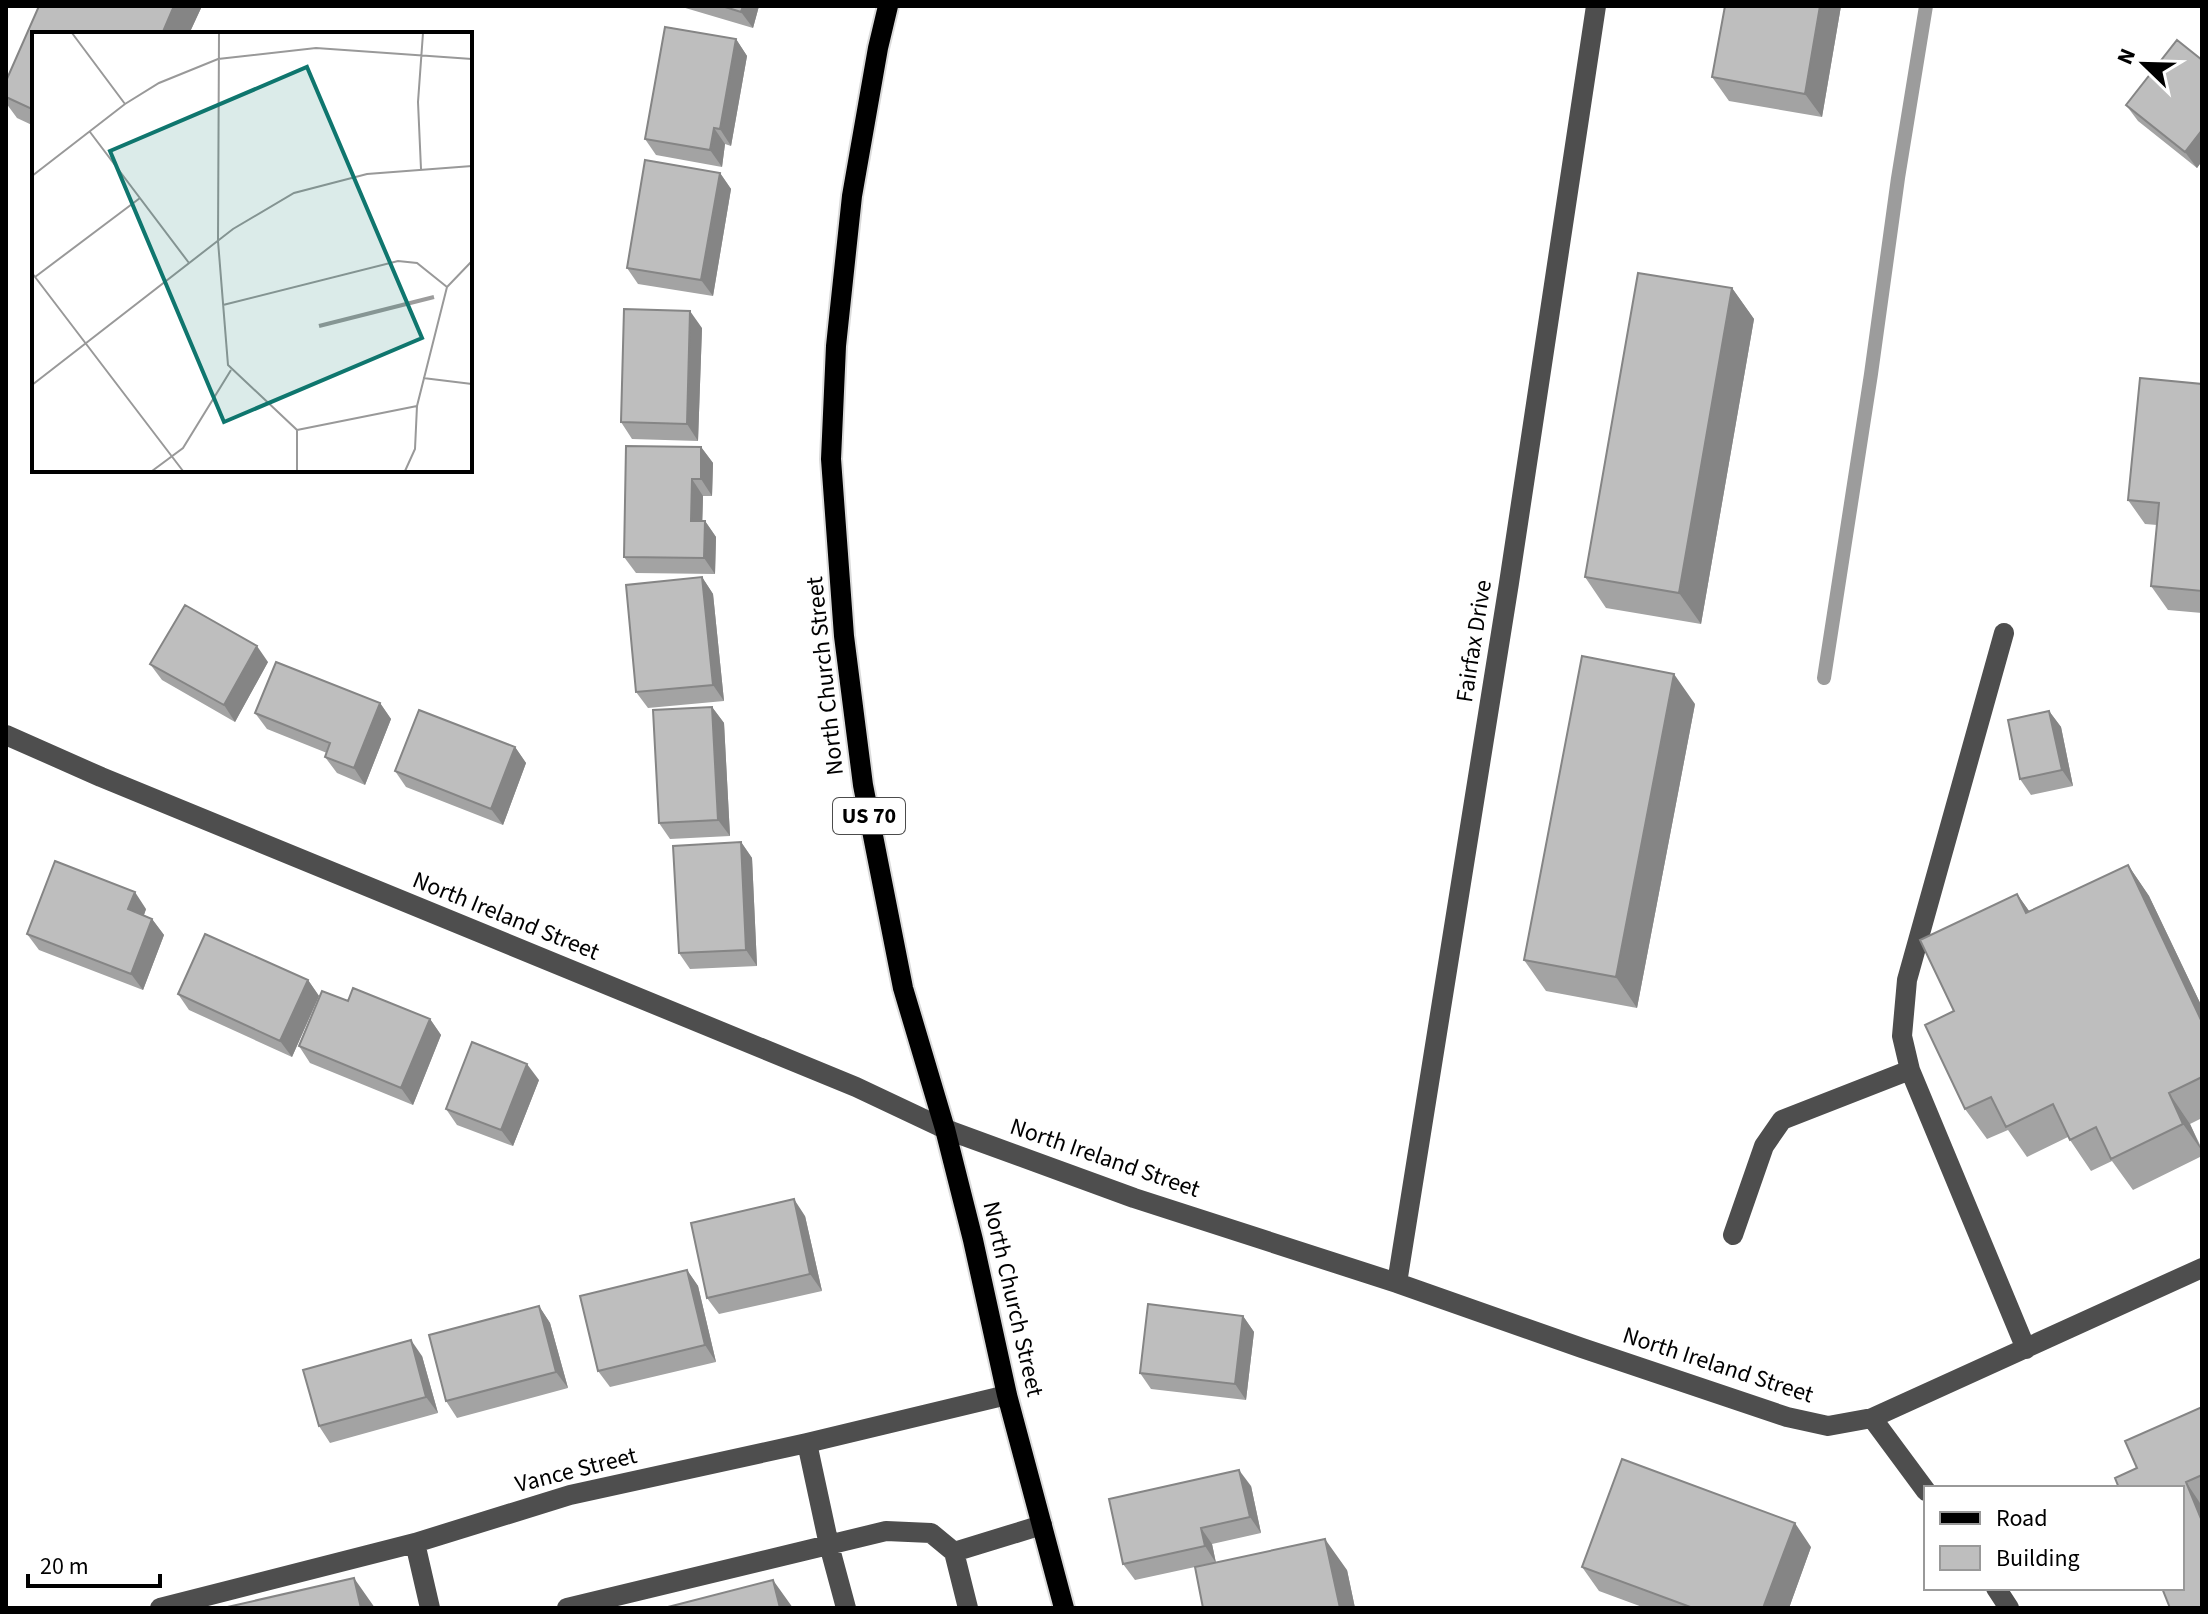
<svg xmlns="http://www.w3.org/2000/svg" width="2208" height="1614" font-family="'Source Sans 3',sans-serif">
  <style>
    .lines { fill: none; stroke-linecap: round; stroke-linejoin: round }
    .stream { stroke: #9c9c9c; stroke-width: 14 }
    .major-casing { stroke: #dbdbdb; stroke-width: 24 }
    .minor { stroke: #4e4e4e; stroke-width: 20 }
    .major { stroke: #000; stroke-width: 20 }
    .wall { fill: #a3a3a3 }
    .shaded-wall { fill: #858585 }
    .building { fill: #bebebe; stroke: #858585; stroke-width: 2 }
    .labels { text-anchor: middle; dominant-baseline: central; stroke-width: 6; stroke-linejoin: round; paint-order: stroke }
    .shield { fill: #fff; stroke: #4c4c4c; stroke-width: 2 }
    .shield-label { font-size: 22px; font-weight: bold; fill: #000 }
    .street-label { font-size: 24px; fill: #000; stroke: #fff }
    .inset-river { fill: none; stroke: #9c9c9c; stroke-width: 4 }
    .inset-road { fill: none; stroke: #999; stroke-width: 2 }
    .view { fill: #0f766e; fill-opacity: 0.15; stroke: #0f766e; stroke-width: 4 }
    .inset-edge { fill: none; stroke: #000; stroke-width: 4 }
  </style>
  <rect width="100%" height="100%" fill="#fff"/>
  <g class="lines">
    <path class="stream" d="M1824 678 1871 374 1898 178 1926 6"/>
    <defs>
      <path id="major" d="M888 6 878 48 852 196 836 346 831 459 844 636 863 785 903 988 945 1129 973 1240 1007 1395 1064 1608"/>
    </defs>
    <use href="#major" class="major-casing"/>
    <path class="minor" d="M2004 633 1907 980 1902 1036 1910 1070 2026 1349
      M6 735 101 777 856 1087 945 1129 1134 1198 1397 1283 1582 1348 1787 1417 1828 1426 1872 1418 2202 1268
      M1733 1235 1764 1146 1782 1120 1910 1070
      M1397 1283 1509 583 1596 6
      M1872 1418 1926 1491
      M807 1443 829 1545 846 1608
      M415 1543 430 1608
      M954 1552 1042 1525
      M1996 1588 2009 1608
      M160 1608 415 1543 570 1495 807 1443 1007 1395
      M567 1608 886 1531 931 1533 954 1552 968 1608"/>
    <use href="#major" class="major"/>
  </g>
  <path class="wall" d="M39 6H202L189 34H34V126L17 118 6 103V81Z
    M682 6H759L753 28 682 7Z
    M1725 6H1841L1822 117 1729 101 1712 77Z
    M736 39 747 56 731 146 725 144 722 167 656 155 645 139Z
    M2202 60V161L2197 168 2138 121 2126 105Z
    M720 173 731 189 713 296 638 284 627 268Z
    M1732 288 1754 319 1701 624 1606 608 1585 577Z
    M702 328 698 441 632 439 621 422Z
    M2202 384V613L2168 610 2151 586 2157 525 2145 524 2128 500Z
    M701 447 713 463 712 496H703L702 521H705L716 537 715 574 636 573 624 557Z
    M702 577 713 594 724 701 648 708 636 692Z
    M268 662 235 722 162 680 150 664Z
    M380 703 391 719 365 785 337 773 325 757 327 753 267 729 255 713Z
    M1695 704 1637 1008 1546 991 1524 960Z
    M712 707 724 723 730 836 670 839 659 823Z
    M2049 711 2061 727 2073 786 2031 795 2020 779Z
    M515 747 526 763 503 825 406 787 395 771Z
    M741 842 752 858 757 966 690 969 679 953Z
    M2128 865 2149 896 2202 1007V1118L2190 1124 2202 1149V1156L2133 1190 2112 1161 2091 1171 2068 1137 2027 1157 2008 1130 1987 1139 1965 1109 1954 1011 2017 894 2029 911Z
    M146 909 144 915 152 919 164 935 143 990 39 950 27 934Z
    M308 980 319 996 292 1057 189 1010 178 994Z
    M348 1001 430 1019 441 1035 413 1105 310 1063 299 1046Z
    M539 1080 513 1146 457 1125 446 1109Z
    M805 1216 822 1291 719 1314 707 1298Z
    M687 1270 698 1286 716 1362 610 1387 598 1371Z
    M539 1306 550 1323 568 1388 457 1418 446 1401Z
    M1243 1316 1254 1332 1246 1400 1151 1389 1140 1373Z
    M422 1356 438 1413 330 1443 319 1426Z
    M2202 1407V1608L2137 1468Z
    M1251 1486 1261 1533 1212 1544 1216 1563 1347 1570 1355 1608H1203L1195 1567 1135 1580 1123 1564Z
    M1811 1547 1789 1608H1645L1599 1591 1582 1567Z"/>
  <path class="shaded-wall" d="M174 6H202L189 34H162Z
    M743 6H759L753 28 741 12Z
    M1820 6H1841L1822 117 1805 94Z
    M736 39 747 56 731 146 720 129Z
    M714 128 725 144 722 167 710 150Z
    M2202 130V161L2197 168 2185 152Z
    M720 173 731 189 713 296 701 280Z
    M1732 288 1754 319 1701 624 1679 593Z
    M690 311 702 328 698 441 687 424Z
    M701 447 713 463 712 496 701 479Z
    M692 479 703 496 702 537 691 521Z
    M705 521 716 537 715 574 704 558Z
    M702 577 713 594 724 701 713 685Z
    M257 646 268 662 235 722 224 705Z
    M1674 674 1695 704 1637 1008 1616 977Z
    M380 703 391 719 365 785 354 768Z
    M712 707 724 723 730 836 718 820Z
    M2049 711 2061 727 2073 786 2062 770Z
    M515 747 526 763 503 825 491 809Z
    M741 842 752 858 757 966 746 950Z
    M2128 865 2149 896 2202 1007V1022Z
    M135 892 146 909 140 926 128 909Z
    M2017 894 2039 925 2026 913Z
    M152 919 164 935 143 990 131 974Z
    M308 980 319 996 292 1057 280 1041Z
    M430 1019 441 1035 413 1105 401 1088Z
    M527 1064 539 1080 513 1146 501 1130Z
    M2169 1093 2190 1124 2202 1151 2183 1124Z
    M794 1199 805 1216 822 1291 810 1274Z
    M687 1270 698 1286 716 1362 705 1345Z
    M539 1306 550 1323 568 1388 556 1372Z
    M1243 1316 1254 1332 1246 1400 1235 1384Z
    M411 1340 422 1356 438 1413 426 1397Z
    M1239 1470 1251 1486 1261 1533 1250 1517Z
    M2186 1482 2202 1506V1521Z
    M1795 1523 1811 1547 1789 1608H1763Z
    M1201 1528 1212 1544 1216 1563 1205 1546Z
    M1325 1539 1347 1570 1355 1608H1340Z
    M354 1578 375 1608H361Z
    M773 1580 793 1608H780Z"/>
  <path class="building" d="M39 6H174L162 34H34V110L6 97V81Z
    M722 6H743L741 12Z
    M1725 6H1820L1805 94 1712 77Z
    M665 27 736 39 720 129 714 128 710 150 645 139Z
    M2177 40 2202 60V130L2185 152 2126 105Z
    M645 160 720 173 701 280 627 268Z
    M1638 273 1732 288 1679 593 1585 577Z
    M624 309 690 311 687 424 621 422Z
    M2140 378 2202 384V591L2151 586 2159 503 2128 500Z
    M626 446 701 447V479H692L691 521H705L704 558 624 557Z
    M702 577 713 685 636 692 626 585Z
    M185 605 257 646 224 705 150 664Z
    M1582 656 1674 674 1616 977 1524 960Z
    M276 662 380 703 354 768 325 757 330 743 255 713Z
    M712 707 718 820 659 823 653 710Z
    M419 710 515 747 491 809 395 771Z
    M2049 711 2062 770 2020 779 2008 720Z
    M741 842 746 950 679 953 673 846Z
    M55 861 135 892 128 909 152 919 131 974 27 934Z
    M2128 865 2202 1022V1077L2169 1093 2183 1124 2111 1159 2096 1127 2070 1140 2053 1104 2006 1127 1991 1097 1965 1109 1925 1025 1954 1011 1920 940 2017 894 2026 913Z
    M205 934 308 980 280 1041 178 994Z
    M353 988 430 1019 401 1088 299 1046 322 991 348 1001Z
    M472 1042 527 1064 501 1130 446 1109Z
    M794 1199 810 1274 707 1298 691 1223Z
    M687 1270 705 1345 598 1371 580 1296Z
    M1148 1304 1243 1316 1235 1384 1140 1373Z
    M539 1306 556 1372 446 1401 429 1335Z
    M411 1340 426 1397 319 1426 303 1370Z
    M2202 1407V1475L2186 1482 2202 1521V1608H2170L2162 1588H2182V1488H2119L2115 1478 2137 1468 2125 1441Z
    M1622 1459 1795 1523 1763 1608H1693L1582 1567Z
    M1239 1470 1250 1517 1201 1528 1205 1546 1123 1564 1109 1499Z
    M1325 1539 1340 1608H1203L1195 1567Z
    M354 1578 361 1608H223Z
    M773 1580 780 1608H664Z"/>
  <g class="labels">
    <rect class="shield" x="833" y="798" width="72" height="36" rx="6"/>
    <g class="shield-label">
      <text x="869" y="816">US 70</text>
    </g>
    <g class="street-label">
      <text transform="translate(1474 641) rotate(-81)">Fairfax Drive</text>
      <text transform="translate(825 676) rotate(-96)">North Church Street</text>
      <text transform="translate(506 916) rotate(22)">North Ireland Street</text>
      <text transform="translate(1105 1158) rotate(19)">North Ireland Street</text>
      <text transform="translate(1013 1299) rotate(77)">North Church Street</text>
      <text transform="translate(1718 1365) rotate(18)">North Ireland Street</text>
      <text transform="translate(576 1470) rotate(-14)">Vance Street</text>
    </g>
  </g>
  <g transform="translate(32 32)">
    <rect width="440" height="440" fill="#fff"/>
    <path class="inset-river" d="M287 294 402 265"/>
    <path class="inset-road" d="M40 1 93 72M187 1 186 209 196 333 265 398V439M58 100 157 231M389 137 386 70 391 1M0 144 93 72 127 51 186 27 284 16 440 27M0 241 151 439M3 245 108 166M191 273 366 229 385 231 415 255M391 346 440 352M0 353 201 197 262 161 335 142 440 134M265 398 385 374M120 439 151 416 199 338M373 439 383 417 385 374 415 255 440 229"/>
    <path class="view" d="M275 35 390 306 192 390 78 119Z"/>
    <rect width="440" height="440" class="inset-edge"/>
  </g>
  <rect width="2208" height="1614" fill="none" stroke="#000000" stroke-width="16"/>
  <rect x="1924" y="1486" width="260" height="104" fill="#ffffff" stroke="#999999" stroke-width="2"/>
  <rect x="1940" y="1512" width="40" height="12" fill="#000000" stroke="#999999" stroke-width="2"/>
  <text x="1996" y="1526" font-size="24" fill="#000000">Road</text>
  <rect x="1940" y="1546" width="40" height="24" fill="#bebebe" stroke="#999999" stroke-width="2"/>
  <text x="1996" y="1566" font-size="24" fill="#000000">Building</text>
  <g transform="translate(2144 64) rotate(293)" stroke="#ffffff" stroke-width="6" paint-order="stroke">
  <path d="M0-6L14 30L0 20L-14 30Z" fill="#000000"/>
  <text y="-12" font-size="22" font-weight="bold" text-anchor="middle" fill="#000000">N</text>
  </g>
  <path d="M28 1574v12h132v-12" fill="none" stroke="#000000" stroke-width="4"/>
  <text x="40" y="1574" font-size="24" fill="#000000" stroke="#ffffff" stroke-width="6" paint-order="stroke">20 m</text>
</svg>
